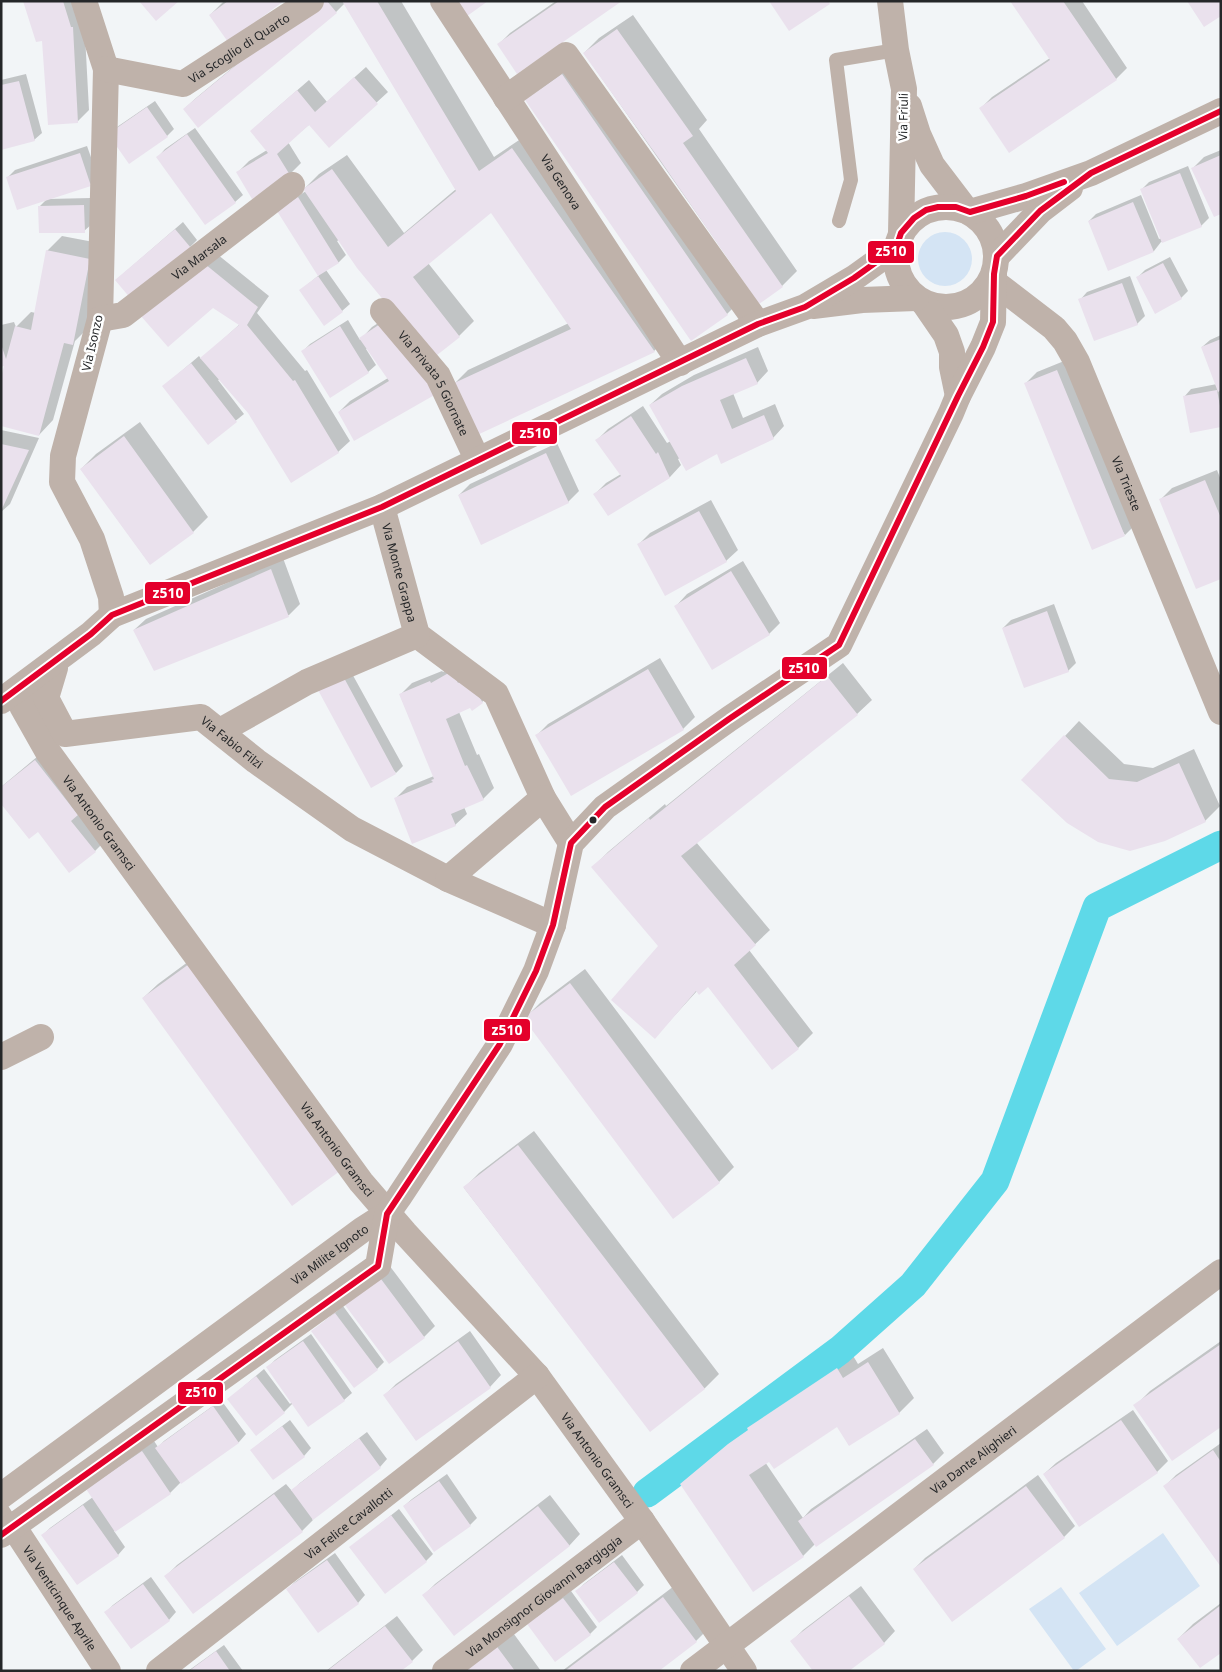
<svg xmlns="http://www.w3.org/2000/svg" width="1222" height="1672" font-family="'Noto Sans',sans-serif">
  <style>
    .green { fill: #d4e4f4 }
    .shadow { fill: #0003 }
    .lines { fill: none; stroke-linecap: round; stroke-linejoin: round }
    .canal { stroke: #5ed9e8; stroke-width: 29 }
    .building { fill: #eae1ed }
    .service { stroke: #bfb2aa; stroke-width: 14 }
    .minor { stroke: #bfb2aa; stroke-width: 26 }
    .bus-1-casing { stroke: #fff; stroke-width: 10 }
    .bus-1 { stroke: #e4002b; stroke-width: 6 }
    .bus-dot { fill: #252729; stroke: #fff; stroke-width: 2 }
    .labels { text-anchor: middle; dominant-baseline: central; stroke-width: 5; stroke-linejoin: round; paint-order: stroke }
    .street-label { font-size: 12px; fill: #252729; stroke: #fff }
    .line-badge { stroke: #fff; stroke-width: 2 }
    .badge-label { font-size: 14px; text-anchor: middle; font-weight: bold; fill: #fff }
  </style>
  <rect width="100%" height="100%" fill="#f2f5f7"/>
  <path class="green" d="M918 259a27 27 0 1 1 54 0a27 27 0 1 1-54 0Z
    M1163 1533 1200 1586 1117 1646 1079 1593Z
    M1061 1587 1106 1649 1076 1671H1074L1029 1609Z"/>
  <path class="shadow" d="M24 1H77L84 16 89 110 77 122 44 39Z
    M224 1H282L210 15Z
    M313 1H401L494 157 528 134 669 336 654 351 453 385 468 370 569 323 491 211 428 263 474 321 459 336 435 355 339 412 350 401 388 378 368 348 366 349 376 365 368 372 302 352 310 344 348 320 360 340 372 327 395 312 339 240 337 241 346 255 339 262 326 270 350 304 342 311 301 290 319 275 286 204 306 191 304 189 319 174 347 155 404 233 456 189 345 3 336 12 184 109 196 98Z
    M556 1H620L498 45 510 33Z
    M1011 1H1082L1127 68 1116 79 981 108 992 97 1050 58Z
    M633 15 707 120 699 129 797 271 782 286 759 302 584 53 599 38Z
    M577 60 742 299 727 314 691 339 526 100Z
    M366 67 388 92 329 146 310 124 288 142 301 163 290 174 238 172 249 161 267 150 263 120 309 80 327 102Z
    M26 74 42 133 34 140 1 149V80Z
    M155 101 174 129 167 136 129 162 117 127Z
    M195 128 243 195 235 202 158 157 165 149Z
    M87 146 98 177 90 184 48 199 91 198 92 224 84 231 40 206 48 198 8 177 15 170Z
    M1221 150V212L1193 168 1204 157Z
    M1188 166 1209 218 1201 226 1161 242 1154 251 1109 269 1089 221 1096 214 1141 195 1159 239 1162 238 1142 189 1149 182Z
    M183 222 197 240 190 247 116 280Z
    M62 236 104 244 88 328 75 341 53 420 39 435 6 365 1 366V325L14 322 16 327 31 312 36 313 47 251Z
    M212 250 269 296 257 313 305 371 307 370 350 441 338 452 249 413 220 379 218 380 244 414 208 443 164 386 199 356 201 359 240 324 213 306 168 345Z
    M1170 257 1188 291 1181 298 1137 278 1145 270Z
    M1130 276 1145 316 1137 324 1080 300 1087 292Z
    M1221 335V426L1184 397 1191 389 1217 384 1202 347 1210 340Z
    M758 347 768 371 757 383 733 393 743 418 775 404 784 426 773 438 718 452 680 458 678 459 681 465 670 477 608 515 595 494 606 483 621 474 597 440 608 429 643 406 667 443 671 441 650 405 662 394 694 375Z
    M1069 359 1136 524 1125 535 1026 383 1037 372Z
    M140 422 208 517 193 532 150 564 81 469 96 454Z
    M1 430 39 438 10 504 1 512Z
    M557 443 579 491 568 502 459 495 470 484Z
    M1217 470 1221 480V577L1160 500 1172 488Z
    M711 500 738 550 726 561 639 544 650 533Z
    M283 558 300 604 289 615 155 669 134 630 146 619Z
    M743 561 780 623 769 634 676 606 687 594Z
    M1054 604 1076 663 1068 671 1003 628 1011 620Z
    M660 658 695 717 683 729 572 794 537 735 548 724Z
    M464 660 494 691 482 702 459 712 477 755 479 754 494 788 483 799 464 807 467 814 455 825 395 799 407 787 434 776 400 695 412 683 442 671 443 672Z
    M843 663 872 700 857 714 696 842 770 930 749 950 813 1033 798 1048 708 985 697 991 655 1037 660 946 593 867 608 852 665 804 666 806Z
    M350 670 403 766 396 773 319 690Z
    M1079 721 1124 764 1153 768 1194 749 1220 806 1205 821 1164 840 1065 736Z
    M50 746 110 836 95 851 38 830 1 802V787Z
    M204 950 354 1155 143 998 158 984Z
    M585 969 734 1167 719 1182 525 1018 540 1003Z
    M534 1131 719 1374 705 1388 650 1430 464 1188 479 1173Z
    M389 1265 435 1326 424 1337 344 1301Z
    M343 1306 384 1362 377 1369 313 1331Z
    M470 1331 501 1375 490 1387 416 1440 385 1395 396 1384Z
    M311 1334 352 1393 344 1400 308 1425 293 1403 284 1412 229 1399 264 1369 290 1404 292 1402 268 1367 275 1360Z
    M1221 1341V1425L1135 1406 1150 1391Z
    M883 1348 914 1398 899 1413 849 1445 837 1425 765 1462 803 1518 811 1509 927 1429 944 1453 933 1464 815 1544 803 1556 753 1590 682 1484 697 1469 753 1424 763 1414 852 1354 858 1364Z
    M221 1400 246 1434 239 1442 181 1482 170 1493 114 1531 125 1547 118 1555 43 1535 50 1528 93 1497 87 1489 154 1441 158 1447 164 1441Z
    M1133 1410 1168 1461 1157 1472 1044 1474 1056 1463Z
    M290 1420 311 1448 304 1456 252 1450 260 1443Z
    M367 1432 387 1459 380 1467 312 1519 313 1520 302 1531 166 1576 177 1565 286 1484 292 1491 300 1483Z
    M1221 1443V1565L1165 1486 1176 1475Z
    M447 1474 477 1518 470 1525 404 1506 412 1499Z
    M1038 1475 1075 1526 1064 1537 914 1569 925 1558Z
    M550 1495 580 1534 569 1546 424 1595 435 1584Z
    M399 1509 433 1554 426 1561 351 1547Z
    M335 1553 365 1595 358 1603 288 1589 295 1582Z
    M622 1555 644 1585 637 1592 577 1591 584 1584Z
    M151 1577 176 1612 169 1620 106 1612 113 1605Z
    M678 1583 711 1626 696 1641 657 1671H562Z
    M861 1586 895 1631 884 1643 792 1641 803 1630Z
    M571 1591 597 1627 590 1634 536 1617Z
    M1221 1603V1651L1178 1639 1193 1624Z
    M397 1616 423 1650 412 1661 399 1671H326Z
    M511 1630 541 1671H457Z
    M224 1645 243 1671H188Z"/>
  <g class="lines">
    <path class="canal" d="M647 1493 840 1350 913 1285 995 1181 1097 907 1221 845"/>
  </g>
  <path class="building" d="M23 1H63L71 27H73L78 123 48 125 42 41 36 42Z
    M139 1H179L156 21Z
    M228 1H284L228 42 209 15Z
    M314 1H327L337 13 198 128 183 109Z
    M342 1H377L479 171 512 148 655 352 475 436 452 384 571 329 491 213 413 277 460 337 432 359 357 268 303 189 332 169 388 247 456 191Z
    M452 1H488L463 19Z
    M559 1H622L517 74 497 44Z
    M769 1H828L830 4 789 31Z
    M1010 1H1063L1117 80 1009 153 979 108 1050 60Z
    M1187 1H1221V16L1204 27Z
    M617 29 693 136 683 143 783 287 759 304 660 160 583 53Z
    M562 74 728 315 691 341 525 100Z
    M354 77 378 104 329 148 309 125 277 154 290 175 252 199 236 172 268 153 250 131 297 90 315 112Z
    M19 81 35 141 1 150V85Z
    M147 107 168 137 129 164 108 134Z
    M187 134 236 203 205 225 156 157Z
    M80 153 91 186 17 210 6 177Z
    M1221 155V214L1214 217 1191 168Z
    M1180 173 1202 227 1162 243 1140 189Z
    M298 197 339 263 318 276 277 211Z
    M1133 202 1154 252 1108 271 1088 221Z
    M84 205 85 233H39L38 206Z
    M175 229 191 248 131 299 115 280Z
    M46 250 90 259 73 345 64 343 39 436 1 426V377L4 366 1 367V344L6 359 15 326 31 330Z
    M200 260 258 307 247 325 293 381 295 380 339 453 291 483 248 413 200 358 239 325 213 308 168 347 140 315Z
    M1163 263 1182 299 1155 314 1136 277Z
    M318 276 343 312 324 326 299 290Z
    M1122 283 1138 325 1094 341 1078 299Z
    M389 318 438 393 354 441 338 412 389 381 359 338Z
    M340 326 369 373 330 398 301 351Z
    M1221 339V390L1218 392 1201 347Z
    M746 358 758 384 720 400 732 429 764 415 774 439 721 464 717 454 686 471 649 405 682 386Z
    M191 363 237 422 208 445 162 386Z
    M1057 370 1125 536 1092 550 1024 383Z
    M1217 390 1221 411V427L1190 433 1183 396Z
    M631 416 656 454 658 452 670 478 608 516 593 494 621 476 595 440Z
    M124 436 194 533 150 565 80 469Z
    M1 444 29 450 1 511Z
    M546 453 569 503 481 545 458 495Z
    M1205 480 1221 518V579L1196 589 1159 499Z
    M699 511 727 562 665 596 637 544Z
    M271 569 289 617 154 671 133 630Z
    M731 571 770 635 712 670 674 606Z
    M1047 611 1069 672 1024 688 1002 628Z
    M648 669 684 730 571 796 535 735Z
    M452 671 458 683 467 678 483 703 472 711 470 708 446 719 465 766 467 765 484 800 451 814 456 826 412 844 394 798 433 782 431 780 434 779 399 694 430 681 431 683Z
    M343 676 396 774 371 788 318 690Z
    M827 676 858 715 681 856 756 945 734 965 799 1049 772 1070 708 987 699 995 696 991 655 1039 611 1000 658 946 591 867 649 818 650 820Z
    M1064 735 1109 779 1137 782 1179 763 1206 822 1165 841 1130 851 1098 842 1067 823 1021 780Z
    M35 760 78 815 71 821 96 852 69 873 38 832 29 839 1 804V787Z
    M189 964 340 1171 292 1206 142 998Z
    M570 983 720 1183 673 1219 523 1018Z
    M518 1145 705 1389 650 1432 463 1187Z
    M378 1275 425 1338 389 1364 342 1301Z
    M335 1313 378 1370 354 1388 311 1331Z
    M303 1341 345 1401 308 1427 266 1367Z
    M458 1341 491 1388 416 1441 383 1395Z
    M1221 1344V1427L1172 1461 1133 1405Z
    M868 1362 900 1414 849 1446 837 1427 774 1469 769 1462 749 1475 804 1557 753 1592 680 1484 728 1444 748 1430 747 1428 837 1368 843 1378Z
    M256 1376 285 1413 256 1436 227 1399Z
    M213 1406 239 1443 181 1484 155 1448Z
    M1121 1420 1158 1473 1079 1527 1043 1474Z
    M282 1426 305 1457 273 1480 250 1450Z
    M359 1438 381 1468 313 1520 291 1490Z
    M915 1439 934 1465 816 1547 798 1521Z
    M1213 1450 1221 1462V1567L1163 1486Z
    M142 1451 171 1494 115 1532 86 1489Z
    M439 1481 471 1526 434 1552 403 1506Z
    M1026 1486 1065 1538 952 1622 913 1569Z
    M274 1494 303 1532 193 1614 164 1576Z
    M83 1505 119 1556 77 1585 41 1535Z
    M538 1506 570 1546 454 1636 422 1595Z
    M391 1515 427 1562 385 1594 349 1547Z
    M327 1560 359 1604 318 1633 286 1589Z
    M614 1562 638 1593 599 1623 575 1591Z
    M143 1584 170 1621 131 1649 104 1612Z
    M849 1596 885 1644 849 1671H813L790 1641Z
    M663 1597 697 1642 659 1671H565Z
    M563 1598 591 1635 555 1662 527 1624Z
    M1221 1605V1653L1200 1668 1177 1639Z
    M385 1626 413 1662 401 1671H327Z
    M495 1644 515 1671H460Z
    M216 1651 230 1671H189Z"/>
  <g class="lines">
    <path class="service" d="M839 221 851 180 836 60 896 50
      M1 1508 13 1526"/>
    <g class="minor">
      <path d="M84 1 106 69 100 319 63 456 62 482 92 539 111 597 112 615"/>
      <path id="s1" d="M443 1 680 363"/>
      <path d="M890 1 896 50 904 89 901 233"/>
      <path id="s2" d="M106 69 183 84 311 1"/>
      <path d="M506 98 566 55 758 324"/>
      <path d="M909 106 918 134 932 165 967 211"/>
      <circle cx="946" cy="257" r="50"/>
      <path d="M970 212 1026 196 1091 173 1221 111"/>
      <path d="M997 256 1040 211 1070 188"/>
      <path id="s3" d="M994 282 1054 328 1065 341 1077 362 1221 712"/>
      <path d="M924 303 946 335 952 352V367L958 396"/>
      <path d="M813 306 862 300 916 298"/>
      <path id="s4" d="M383 311 438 376 478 461"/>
      <path id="s5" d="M100 319 123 315 292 185"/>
      <path id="s6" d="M382 507 417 635 496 694 543 798"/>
      <path id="s7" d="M57 660 22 706 48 752 361 1182 405 1233 537 1376 642 1521 744 1671"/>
      <path id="s8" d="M55 668 46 698 65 734 201 717 256 761 352 829 448 879"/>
      <path d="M1 701 91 634 112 615 382 507 758 324 805 307 854 278 896 248"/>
      <path d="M220 731 307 682 417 635"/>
      <path d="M553 925 448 879 543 798 571 843"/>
      <path d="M1 1057 41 1037"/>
      <path id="s9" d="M1 1496 362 1230 387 1214 399 1197 500 1044 536 971 553 925 571 843 605 807 729 719 839 645 951 413 958 396 983 347 993 322 994 274"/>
      <path id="s10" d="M13 1526 108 1671"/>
      <path d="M1 1535 378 1266 387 1214"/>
      <path id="s11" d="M159 1671 537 1376"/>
      <path id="s12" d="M445 1671 642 1521"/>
      <path id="s13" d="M693 1671 1221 1272"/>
    </g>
    <defs>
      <path id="bus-1" d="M1 701 91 634 112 615 382 507 758 324 805 307 854 278 896 248 901 233 914 218 926 210 938 207H956L970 212 1026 196 1064 182
        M1 1535 378 1266 387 1214 500 1044 536 971 553 925 571 843 605 807 729 719 839 645 958 396 983 347 993 322 994 274 997 256 1040 211 1091 173 1221 111"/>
    </defs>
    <use href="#bus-1" class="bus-1-casing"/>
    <use href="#bus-1" class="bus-1"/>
  </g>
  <circle class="bus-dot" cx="593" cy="820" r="4.5"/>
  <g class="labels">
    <g class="street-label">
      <text stroke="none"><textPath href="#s2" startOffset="145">Via Scoglio di Quarto</textPath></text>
      <text transform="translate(903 117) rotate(-89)">Via Friuli</text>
      <text stroke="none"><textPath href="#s1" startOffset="216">Via Genova</textPath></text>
      <text stroke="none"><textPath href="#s5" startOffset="119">Via Marsala</textPath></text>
      <text transform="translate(92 343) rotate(-77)">Via Isonzo</text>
      <text stroke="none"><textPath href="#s4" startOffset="89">Via Privata 5 Giornate</textPath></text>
      <text stroke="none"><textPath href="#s3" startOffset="248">Via Trieste</textPath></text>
      <text stroke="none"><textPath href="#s6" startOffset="68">Via Monte Grappa</textPath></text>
      <text stroke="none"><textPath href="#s8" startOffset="249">Via Fabio Filzi</textPath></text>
      <text stroke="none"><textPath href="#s7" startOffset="198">Via Antonio Gramsci</textPath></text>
      <text stroke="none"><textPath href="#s7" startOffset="602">Via Antonio Gramsci</textPath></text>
      <text stroke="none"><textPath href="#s9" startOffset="408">Via Milite Ignoto</textPath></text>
      <text stroke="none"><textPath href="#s13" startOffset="351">Via Dante Alighieri</textPath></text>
      <text stroke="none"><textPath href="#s7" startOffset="1008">Via Antonio Gramsci</textPath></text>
      <text stroke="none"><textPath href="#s11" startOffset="240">Via Felice Cavallotti</textPath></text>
      <text stroke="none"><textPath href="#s12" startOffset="124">Via Monsignor Giovanni Bargiggia</textPath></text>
      <text stroke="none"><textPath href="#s10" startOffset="86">Via Venticinque Aprile</textPath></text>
    </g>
  </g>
  <g class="line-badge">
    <rect x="867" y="240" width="48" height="24" rx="5" fill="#e4002b"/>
    <rect x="511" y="421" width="47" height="24" rx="5" fill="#e4002b"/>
    <rect x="144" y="581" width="47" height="24" rx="5" fill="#e4002b"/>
    <rect x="781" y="656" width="47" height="24" rx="5" fill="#e4002b"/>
    <rect x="483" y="1018" width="48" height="24" rx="5" fill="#e4002b"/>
    <rect x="177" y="1381" width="47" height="24" rx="5" fill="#e4002b"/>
  </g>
  <g class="badge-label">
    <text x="891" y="256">z510</text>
    <text x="535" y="438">z510</text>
    <text x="168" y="598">z510</text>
    <text x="804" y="673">z510</text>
    <text x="507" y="1035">z510</text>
    <text x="201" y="1397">z510</text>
  </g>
  <rect width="1222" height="1672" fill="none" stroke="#252729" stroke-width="5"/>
</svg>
